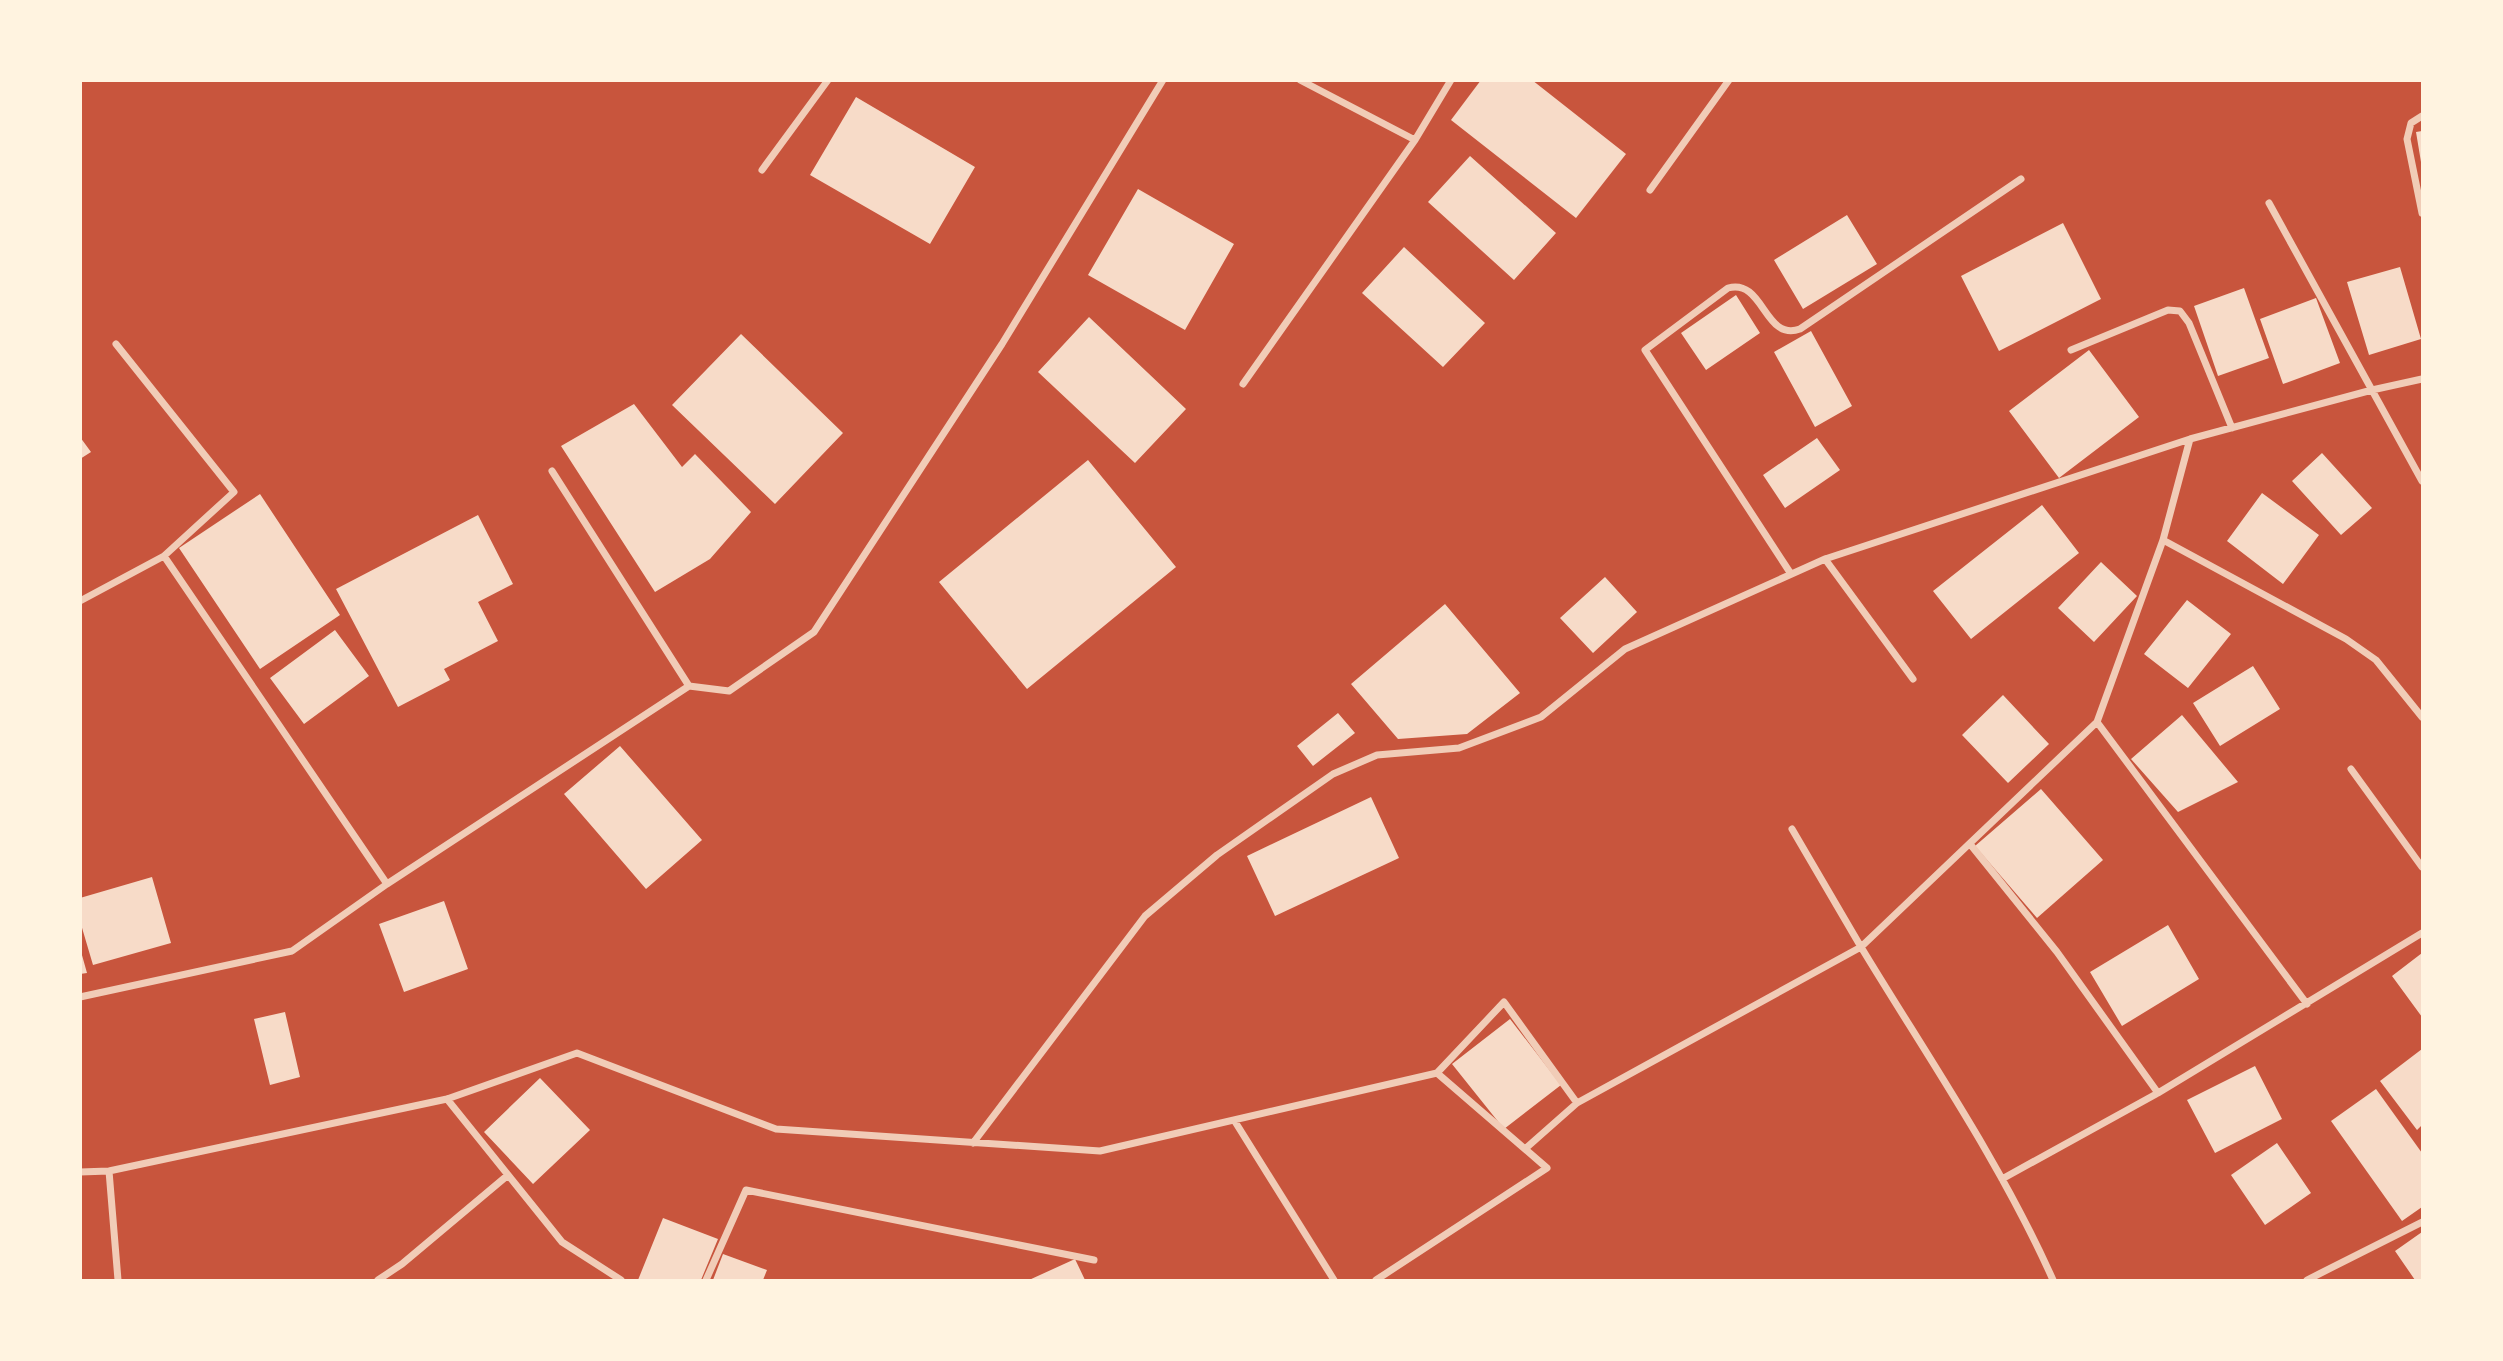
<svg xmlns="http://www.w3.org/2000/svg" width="2503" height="1361" font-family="'Alegreya Sans',sans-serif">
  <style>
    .building { fill: #f7dbc8 }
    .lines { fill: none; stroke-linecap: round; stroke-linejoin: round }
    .minor { stroke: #f1ccb7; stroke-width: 7 }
  </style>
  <rect width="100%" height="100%" fill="#c8553d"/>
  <path class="building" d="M1481 80H1532L1626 154 1576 218 1451 120Z
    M856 97 975 167 930 244 810 175Z
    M2422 131V162H2421L2416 132Z
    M1470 156 1556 233 1514 280 1428 202Z
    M1138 189 1234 244 1185 330 1088 275Z
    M1847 215 1877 264 1803 309 1774 260Z
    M2063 223 2101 299 1999 351 1961 276Z
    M1404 247 1485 323 1443 367 1362 293Z
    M2400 267 2421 339 2369 355 2347 282Z
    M2244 288 2269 358 2218 376 2194 306Z
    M1736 295 1760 333 1706 370 1681 333Z
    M2316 298 2340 363 2283 384 2260 319Z
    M1089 317 1186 409 1135 463 1038 372Z
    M1811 331 1852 406 1815 427 1774 352Z
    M741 334 843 433 775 504 672 405Z
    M2089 350 2139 417 2059 478 2009 411Z
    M634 404 682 467 695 454 751 512 710 559 655 592 561 446Z
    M80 437 91 452 80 459Z
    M1817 438 1840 470 1785 508 1763 475Z
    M2322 453 2372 508 2341 535 2292 481Z
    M1088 460 1176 567 1027 689 939 582Z
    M2262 493 2319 535 2283 584 2227 541Z
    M260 494 340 615 260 669 179 548Z
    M2042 505 2079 553 1971 639 1933 591Z
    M478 515 513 584 478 602 498 641 444 669 450 680 398 707 336 589Z
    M2101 562 2137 596 2094 642 2058 608Z
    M1605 577 1637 612 1593 653 1560 618Z
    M2187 600 2231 634 2188 688 2144 654Z
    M1445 604 1520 693 1467 734 1398 739 1351 684Z
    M335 630 369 676 304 724 270 678Z
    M2253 666 2280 709 2220 746 2193 703Z
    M2003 695 2049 744 2008 783 1962 735Z
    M1338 713 1355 733 1313 766 1297 746Z
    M2182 715 2238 782 2178 812 2131 759Z
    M620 746 702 840 646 889 564 794Z
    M2041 789 2103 860 2037 918 1975 846Z
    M1371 797 1399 858 1275 916 1247 856Z
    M152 877 171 943 93 965 80 921V898Z
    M444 901 468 969 404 992 379 924Z
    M2168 925 2199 979 2122 1026 2090 972Z
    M80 948 87 973 80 974Z
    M2422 953V1017L2392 976Z
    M285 1012 300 1077 270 1085 254 1019Z
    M1510 1019 1561 1085 1504 1129 1452 1064Z
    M2422 1049V1125L2417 1130 2380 1081Z
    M2255 1066 2282 1119 2215 1153 2187 1100Z
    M540 1078 590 1130 533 1184 484 1132Z
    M2376 1089 2422 1153V1207L2402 1221 2331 1121Z
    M2277 1143 2311 1193 2265 1225 2231 1175Z
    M663 1218 718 1239 701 1280H638Z
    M2422 1232V1280H2415L2395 1251Z
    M723 1254 767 1270 763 1280H713Z
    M1075 1259 1085 1280H1029Z"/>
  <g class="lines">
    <path class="minor" d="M1300 80 1415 140
      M2422 116 2411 123 2407 139 2422 213
      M762 170 828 80
      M1650 190 1729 80
      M2269 203 2422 481
      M116 344 234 492 164 556
      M2071 350 2168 310 2180 311 2189 323 2232 428
      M1243 384 1415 140 1451 80
      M552 471 689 686
      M2163 540 2346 639 2376 660 2422 717
      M1825 559 1913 679
      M1791 574 1645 350 1728 288C1764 278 1764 342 1800 329L2021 179
      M80 601 164 556 387 884
      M2097 722 2307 1004
      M2351 769 2422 867
      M1792 829 1861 947 2097 722 2163 540 2190 439
      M1970 844 2057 952 2158 1093
      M80 997 292 951 387 884 689 686 729 691 814 632 1002 344 1163 80
      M1437 1073 1504 1002 1577 1103
      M447 1099 562 1242 621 1280
      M1234 1120 1334 1280
      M973 1143 1145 916 1217 855 1333 774 1377 755 1459 748 1541 717 1625 649 1825 559 2190 439 2372 390 2422 379
      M109 1171 118 1280
      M80 1172 109 1171 447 1099 577 1053 776 1129 1100 1151 1437 1073 1525 1149
      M2002 1179 2158 1093 2422 933
      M378 1280 402 1264 508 1175
      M706 1280 746 1190 1094 1260
      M1376 1280 1547 1168 1525 1149 1577 1103 1861 947C1927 1056 2001 1163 2053 1280
      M2307 1280 2422 1222"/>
  </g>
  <rect width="2503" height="1361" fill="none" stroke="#fff3e0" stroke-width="164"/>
</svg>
